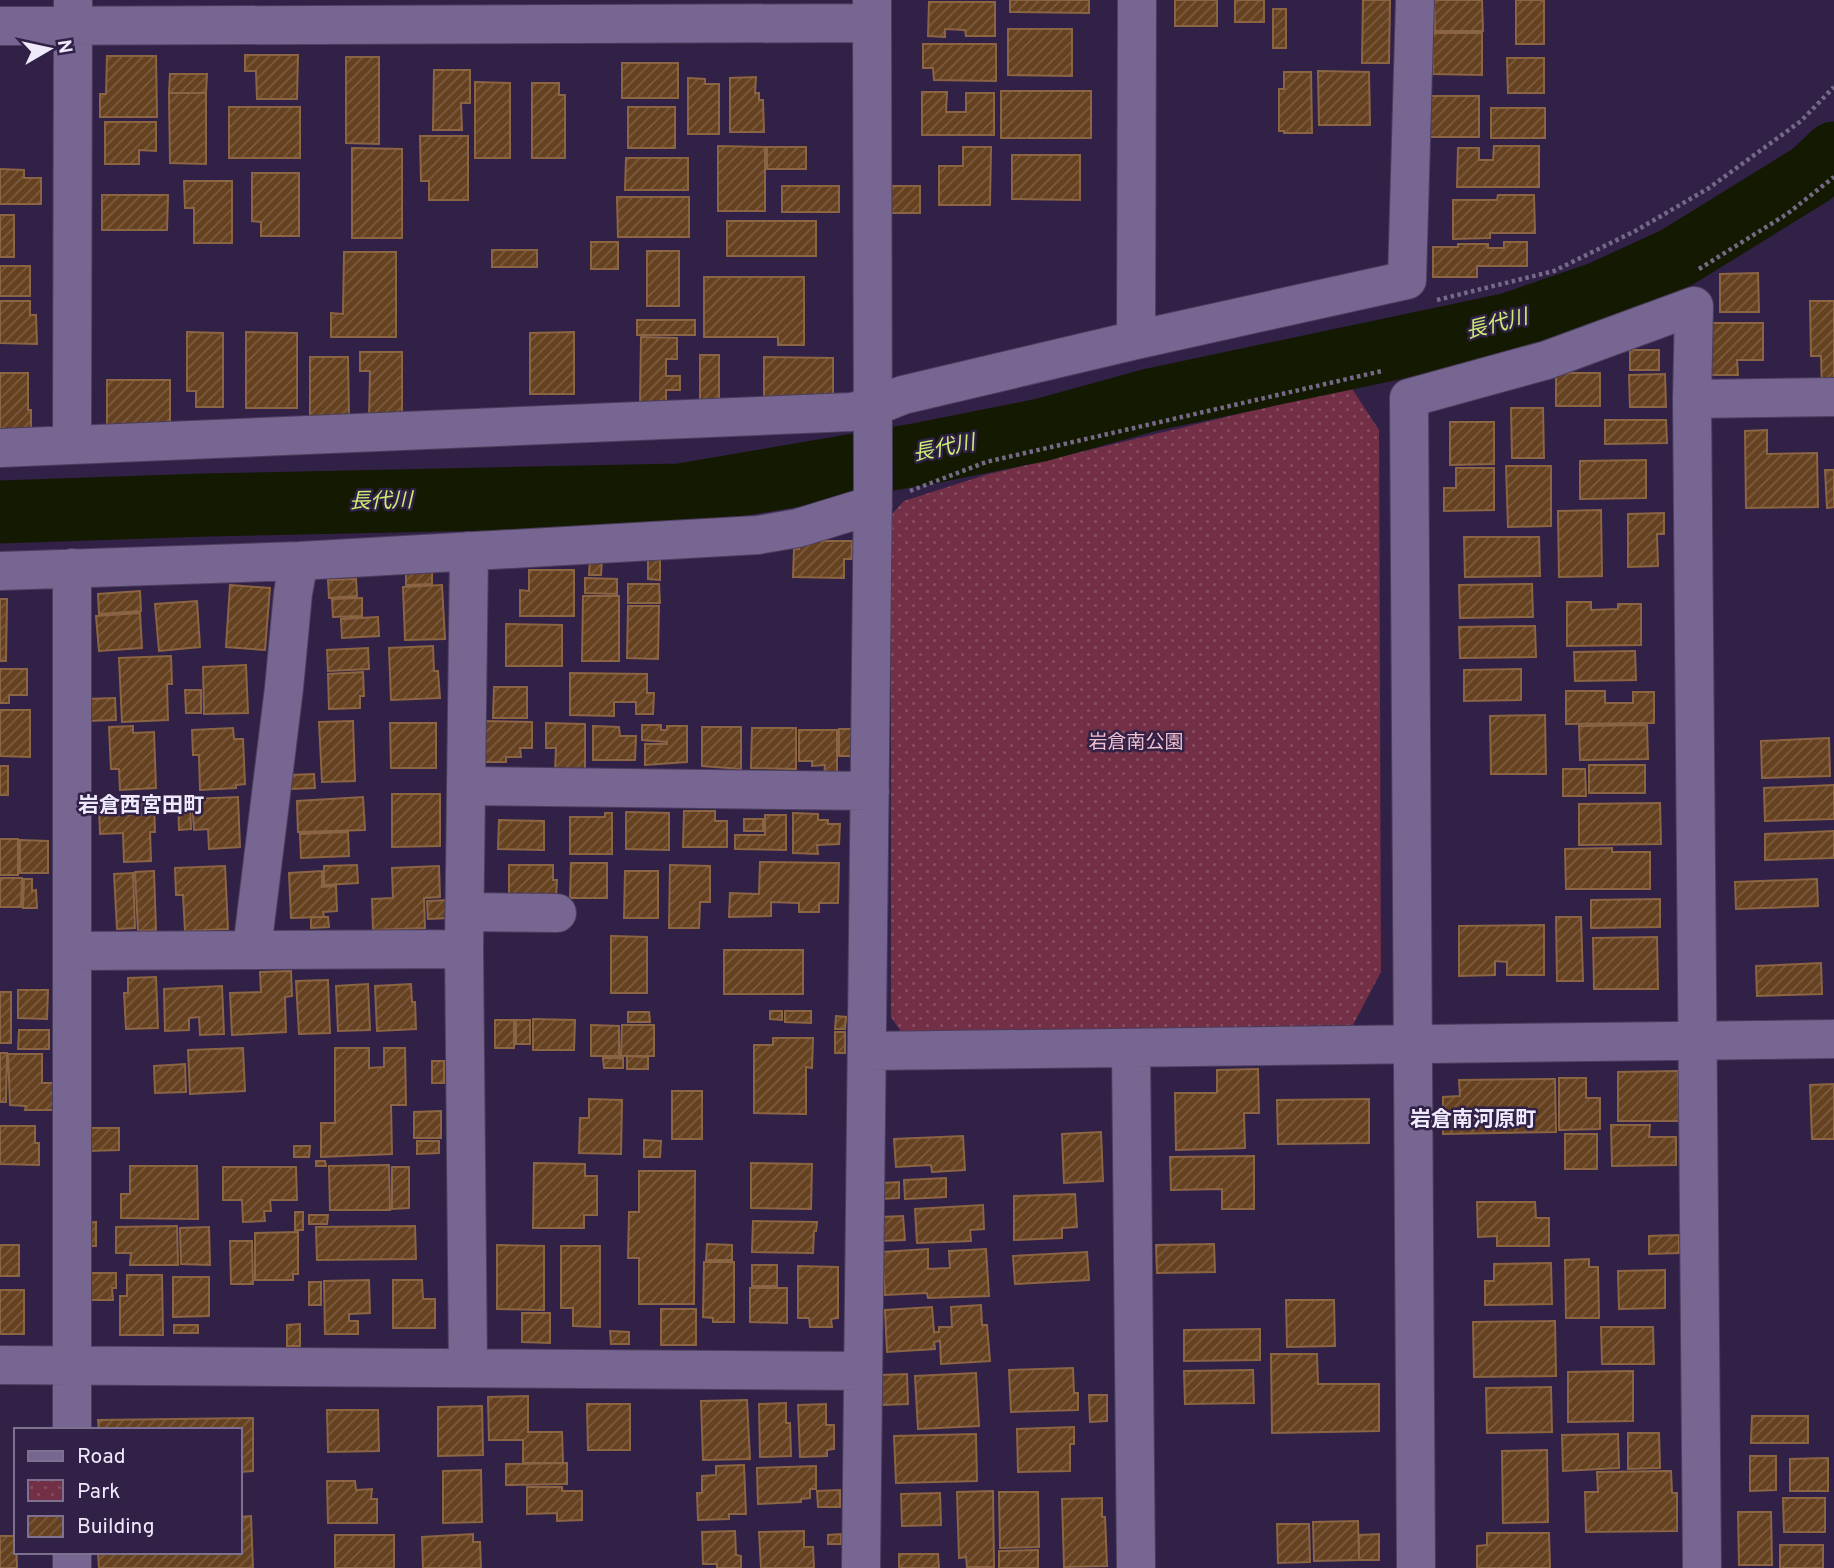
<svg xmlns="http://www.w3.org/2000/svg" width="1834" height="1568" font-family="Overpass,'Noto Sans JP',sans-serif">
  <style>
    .park { fill: url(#park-dots) }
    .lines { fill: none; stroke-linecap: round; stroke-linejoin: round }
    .river { stroke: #141a01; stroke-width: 63 }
    .building { fill: url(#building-hatch); stroke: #8b6543; stroke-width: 2 }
    .minor-casing { stroke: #4c3e5e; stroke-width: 40 }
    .path { stroke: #756988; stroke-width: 4.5; stroke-dasharray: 3.5 3.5; stroke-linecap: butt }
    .minor { stroke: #766691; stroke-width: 38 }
    .labels { text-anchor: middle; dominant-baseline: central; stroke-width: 5; stroke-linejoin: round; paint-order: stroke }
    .park-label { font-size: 19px; fill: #f2bfcc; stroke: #312146 }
    .water-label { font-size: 21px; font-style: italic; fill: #cded75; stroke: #312146 }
    .neighbourhood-label { font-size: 21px; font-weight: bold; fill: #efe9fc; stroke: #312146 }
  </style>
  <defs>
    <pattern id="park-dots" width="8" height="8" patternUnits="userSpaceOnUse" patternTransform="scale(1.75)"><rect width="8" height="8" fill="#722f45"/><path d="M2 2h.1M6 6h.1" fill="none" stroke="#864d61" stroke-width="1.8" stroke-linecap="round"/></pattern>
    <pattern id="building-hatch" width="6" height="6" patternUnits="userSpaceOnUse" patternTransform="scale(1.75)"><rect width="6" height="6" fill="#654120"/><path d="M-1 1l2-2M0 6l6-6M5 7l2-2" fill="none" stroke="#7b5c41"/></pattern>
  </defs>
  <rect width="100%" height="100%" fill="#312146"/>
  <path class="park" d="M1351 387 1379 430 1381 972 1353 1025 902 1033 891 1017V515L904 501 985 475Z"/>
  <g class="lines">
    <path class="river" d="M0 512 205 505 680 495 926 453 1041 430 1150 400 1510 324 1600 293 1676 258 1812 174 1834 153"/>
  </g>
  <path class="building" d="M1010 0H1089V13L1010 12Z
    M1175 0H1217V26H1175Z
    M1235 0H1264V22H1235Z
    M1363 0H1390L1389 63H1362Z
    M1434 0H1482L1483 31H1435Z
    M1516 0H1544V44H1516Z
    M929 2H995V36H966L965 30 945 29V37L928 36Z
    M1273 9H1286V48H1273Z
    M1008 29H1072V76L1008 75Z
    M1432 33H1482V75L1433 74Z
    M923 44H996V81L934 80 933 68H923Z
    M245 55H298L297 99H257L256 71H245Z
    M107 56H156L157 117H100V94H106Z
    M346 57H379V144L346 143Z
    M1507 58H1544V93H1508Z
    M622 63H678V98H622Z
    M434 70H470V103H461L462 130H433Z
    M1318 71 1369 72 1370 125H1319Z
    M1284 72H1311L1312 133H1284V131H1279V89H1284Z
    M170 74H207L206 93H169Z
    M756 77 755 93H759V100H763L764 132H730V78Z
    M688 78 705 79V84H719V134H688Z
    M475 82 510 83V158H475Z
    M532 83H559V95H565V158H532Z
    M1001 91H1091V138H1001Z
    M922 92H947L946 112H966V93H994V135H922Z
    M169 93H206V164L170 163Z
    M1430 96H1479V137H1430Z
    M229 107H300V158H229Z
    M628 107H675V148H628Z
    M1491 108H1545V138H1491Z
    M105 122H156V151L139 150V164H105Z
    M420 136H468V200H429V181H421Z
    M718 146 765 147V211H718Z
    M1494 146H1539V187H1457L1458 148H1479V160H1493Z
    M767 147H806V169H767Z
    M963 147H991L990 205H939V166H963Z
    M352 148 402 149V238H352Z
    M1012 155H1080V200L1012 199Z
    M626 158H688V190H625Z
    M0 169 24 170V178H41V204H0Z
    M252 173H299V236H261V222L252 221Z
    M184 181H232V243H194V208H185Z
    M782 186H839V212H782Z
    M890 186H920V213H890Z
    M102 195H168L167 230H102Z
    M1498 195H1534L1535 233H1490V238L1453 239V200H1497Z
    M617 197H689V237H618Z
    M0 215H14V257H0Z
    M727 221H816V256H727Z
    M591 242H618V269H591Z
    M1504 242H1527V266H1477V277H1433V247H1458V244H1488V248H1504Z
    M492 250H537V267H492Z
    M647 251H679V306H647Z
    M344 252H396V337H331V313L343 314Z
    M0 266H30V296H0Z
    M1758 273 1759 312H1720V274Z
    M704 277H804V345H778V337H704Z
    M0 301H30V315H36L37 344 0 343Z
    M1810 301H1834V390H1822L1821 356H1811Z
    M637 320H695V335H637Z
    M1710 323H1763V360H1737L1738 375H1711Z
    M187 332 223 333V407H196V391H187Z
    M246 332 297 333V408H246Z
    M574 332V394H530V333Z
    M641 337 677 338V359H666V376H680V390H666V406H640Z
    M1630 350H1659V370H1630Z
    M360 352H402V419H369L370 371H360Z
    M700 355H719V407H700Z
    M310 357H348L349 418H310Z
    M764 357 833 358V401H764Z
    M0 373H28V410H31V434L0 433Z
    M1556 373H1600V406H1556Z
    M1665 374 1666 407H1630L1629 375Z
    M107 380H170V426H107Z
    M1511 408H1543L1544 458H1512Z
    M1605 420H1666L1667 443 1605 444Z
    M1450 422H1494V464L1450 465Z
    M1767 430V454L1817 453 1818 507 1746 508 1745 431Z
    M1646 460V498L1580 499V461Z
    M1506 466H1551V526L1508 527Z
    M1456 468H1494V510L1444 511V488H1456Z
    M1825 470H1834V507L1827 508Z
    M1601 510 1602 576 1559 577 1558 511Z
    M1664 513V534H1657L1658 566 1628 567V514Z
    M1464 537H1539L1540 576 1465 577Z
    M799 541H852V559H844V578L793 577 794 549H799Z
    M590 559H602L601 575H589Z
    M648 560H660V580L648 579Z
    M432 568V584L406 585V569Z
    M529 570H574V616H520V590L529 591Z
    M585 578 617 579V594L585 593Z
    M356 579 357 596 329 598 328 580Z
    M628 584H659L660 603H628Z
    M1532 584 1533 617 1460 618 1459 585Z
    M230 585 270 588 265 650 226 647Z
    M442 585 445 639 405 640 403 587Z
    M140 591 141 611 99 614 98 594Z
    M583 596H619V661H582Z
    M362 598V616L333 617 332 599Z
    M0 599H7L6 661H0Z
    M197 601 200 647 159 651 155 604Z
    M1567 602H1591V610L1618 609V604H1641V645L1567 646Z
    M628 606H659L658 659 627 658Z
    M140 613 142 648 99 651 96 616Z
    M378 617 379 636 342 638 341 619Z
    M506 624 562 625V666H506Z
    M1535 626 1536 657 1460 658 1459 627Z
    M433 646 434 671H438L440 698 391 700 389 648Z
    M368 648 369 669 328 671 327 650Z
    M1635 651 1636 680 1575 681 1574 652Z
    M171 656 172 684H167L168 720 122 722 119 658Z
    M246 665 248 713 204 714 203 667Z
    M0 669H27V695H9V703H0Z
    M1521 669V700L1464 701V670Z
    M363 672 364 696H360V708L329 709 328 674Z
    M570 673 647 674V693H654L653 714H636V702H614V716L570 715Z
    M494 687H527V718H493Z
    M185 690H201V713H186Z
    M1566 691H1605V703H1633V692H1654V723L1566 724Z
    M115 698 116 720 87 721 86 699Z
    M0 710H30V757L0 756Z
    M1545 715 1546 774H1491L1490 716Z
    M353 721 355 781 322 782 319 722Z
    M482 721 532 722V748H520L521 757H506V762H482Z
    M390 723H436V768H391Z
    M546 723 585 724V771H555L556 748H546Z
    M642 725H661V730H667V726H687V762L645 765V744H667V742L642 740Z
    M1647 725 1648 759 1580 760 1579 726Z
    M133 726V733L154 732 156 788 120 790 119 769H111L109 727Z
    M593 726 619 727 620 736H636L635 760H593Z
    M702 727H741V769L702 766Z
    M233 728 234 739H243L245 784 236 785V788L200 790 199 755H193L192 730Z
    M752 728H796V769L751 768Z
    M839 729H853V756H839Z
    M799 730H837V777H824L825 765 812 766V761H799Z
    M1829 738 1830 776 1762 778 1761 741Z
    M1589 765H1645V793H1589Z
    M0 766H8V795H0Z
    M1563 769H1585L1586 796H1563Z
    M314 774 315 788 290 789 289 775Z
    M1834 785V819L1765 821 1764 788Z
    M392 794H440V846L392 847Z
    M238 797 240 847 209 849 208 829 194 830 192 799Z
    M363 797 365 830 298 832 297 801Z
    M178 799H190L191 829 179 830Z
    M154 801 155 832H150L151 861 124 862 123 833 100 834 99 804Z
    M1660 803 1661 844 1579 845V804Z
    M684 811H715V821H727V847H683Z
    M626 812 669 813V850L626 849Z
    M605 813H612V854H570V817H605Z
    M793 813 818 814V820H828V824H840L839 844 817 845 818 854 793 853Z
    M765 815H786V850L735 849V835H765Z
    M744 819H763V831H744Z
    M499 820 544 821V850L498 849Z
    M1834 831V858L1765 860V834Z
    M348 832 349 856 301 858 300 834Z
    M0 839H18V875H0Z
    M20 840 48 841V873H20Z
    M1612 848V852H1650V889H1566L1565 849Z
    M760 862 839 863 838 903H819V912H799V903L771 902V916L729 917 730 893 759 894Z
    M571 863H607V898H570Z
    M357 865 358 883 324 885V866Z
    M509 865H553V880H557L556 897 509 896Z
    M670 865 710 866V902H700L699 928H669Z
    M225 866 228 929 185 931 183 895H176L175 868Z
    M439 866 440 897 424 898 425 928 373 930 372 899 393 898 392 868Z
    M154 871 156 930 138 931 135 872Z
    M322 871V887L336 886 337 911 323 912 324 917 291 918 289 873Z
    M625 871H658V918H624Z
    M133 873 135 928 117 929 114 874Z
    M0 878H22L21 907H0Z
    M24 879H32V891L36 890 37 908H23Z
    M1817 879 1818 906 1736 909 1735 882Z
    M1660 899V927L1591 928V900Z
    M449 900V918L428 919 427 901Z
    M311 917H328L329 927 311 928Z
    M1556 917H1581L1583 981H1557Z
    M1544 925V975H1507V962L1495 961V975L1459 976V926Z
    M611 936 647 937V993H611Z
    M1657 937 1658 989H1594L1593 938Z
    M724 950H803V994H724Z
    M1821 963 1822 994 1757 996 1756 966Z
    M291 971 292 996 285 997 286 1032 232 1035 230 993 261 992 260 972Z
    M156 977 158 1028 126 1029 124 993H128V978Z
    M328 980 330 1033 299 1034 296 981Z
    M368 984 370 1030 338 1031 336 986Z
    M411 984 412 1002H415L416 1029 377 1031 375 986Z
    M222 986 224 1034 200 1035 199 1017 189 1018V1030L165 1031 164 989Z
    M18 990H48L47 1019 18 1018Z
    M0 992H11V1043H0Z
    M770 1011H782V1020L770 1019Z
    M785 1011H811V1023L785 1022Z
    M628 1012H649L650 1022H628Z
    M836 1016 846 1017 845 1029H835Z
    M533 1019 575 1020 574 1050H533Z
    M495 1020H514V1048H495Z
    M516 1020H530V1044H516Z
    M591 1025 619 1026V1056H591Z
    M622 1025H654V1056H621Z
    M19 1030H49V1049H18Z
    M835 1032H845V1053H835Z
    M773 1038H813L812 1068 806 1067V1114L754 1113V1045H773Z
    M243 1048 245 1091 190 1094 188 1050Z
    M335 1048H369V1068L384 1067V1048H405L406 1105H391L392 1154 321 1157V1123H335Z
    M0 1053H7L6 1102H0Z
    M8 1054H42V1083H53V1110H25L26 1106 10 1105Z
    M627 1056 648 1057V1069H627Z
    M603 1058H623V1068H604Z
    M432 1061H444V1083H432Z
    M185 1064 186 1092 155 1093 154 1066Z
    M1258 1069 1259 1113H1244L1245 1148 1176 1150 1175 1093H1217V1070Z
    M1678 1071 1679 1121H1618V1072Z
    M1559 1078H1586V1098H1600V1129L1559 1130Z
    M1555 1079 1556 1132 1443 1134V1097L1460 1096 1459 1080Z
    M1834 1084V1139H1812L1810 1085Z
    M672 1091H702V1139H672Z
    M589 1099 622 1100 621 1154 579 1153 580 1118H589Z
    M1369 1099V1143L1278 1144 1277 1100Z
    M441 1111V1138H414V1112Z
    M1611 1125H1650L1649 1137H1676V1165L1612 1166Z
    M0 1126H35V1143H39V1165L0 1164Z
    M88 1128H119V1150L88 1151Z
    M1101 1132 1103 1181 1064 1183 1062 1134Z
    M1565 1134H1597V1169H1565Z
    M963 1136 965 1170 932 1172 931 1165 896 1167 894 1139Z
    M644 1140 661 1141 660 1157H644Z
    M417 1141H439V1153L417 1154Z
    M294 1146H310L309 1157H294Z
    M1254 1156V1209H1222V1189L1171 1190 1170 1157Z
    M316 1161H325L326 1166H316Z
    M534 1163 585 1164V1176H597V1215H584V1228H533Z
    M751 1163 812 1164 811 1209 751 1208Z
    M389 1165 390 1210H330L329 1166Z
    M130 1166H197L198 1219 121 1218V1194H130Z
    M223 1167H296L297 1200H270L271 1211H264L265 1221 243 1222 242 1200H223Z
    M392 1167H409V1208L392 1209Z
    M639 1171H695L694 1304H639V1258H628L629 1212H639Z
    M946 1178V1197L905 1199 904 1180Z
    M899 1182V1198L882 1199V1183Z
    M1075 1194 1077 1227 1062 1228V1238L1014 1240V1196Z
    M1477 1202H1535L1536 1218H1549V1246H1497V1236L1478 1237Z
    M983 1205 984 1229 970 1230 971 1241 917 1243 915 1209Z
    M295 1212H303V1230H295Z
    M309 1215H328L327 1224H309Z
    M903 1216 905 1240 881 1241 880 1217Z
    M753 1221 817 1222 816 1231H814L813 1253 752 1252Z
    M96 1222V1246H88V1223Z
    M177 1226 178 1265H130L131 1253H116V1227Z
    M415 1226 416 1259 317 1260 316 1227Z
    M209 1227 210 1265 181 1264 180 1228Z
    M298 1232V1274H293V1280H255V1233Z
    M1679 1235V1253L1649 1254V1236Z
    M230 1241H252L253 1284H231Z
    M707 1244 732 1245V1260H706Z
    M1214 1244 1215 1272 1157 1273 1156 1245Z
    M0 1245H19V1276H0Z
    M497 1245 544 1246V1310L497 1309Z
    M561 1246H600V1327L573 1326V1308H561Z
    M928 1249V1269L950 1268 949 1251 986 1249 989 1296 928 1298 927 1293 885 1295 882 1252Z
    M1087 1252 1089 1280 1015 1284 1013 1256Z
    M1589 1259V1267H1598L1599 1318H1566L1565 1260Z
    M704 1262H734V1322H713V1318L703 1317Z
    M1551 1263 1552 1304 1485 1305V1281H1494V1264Z
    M752 1265H777V1286H752Z
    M798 1266 838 1267V1318L831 1319 832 1327H810L809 1318H798Z
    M1665 1270V1308L1619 1309 1618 1271Z
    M88 1273H116V1288H112L113 1300H88Z
    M127 1275H162L163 1335H120V1296H127Z
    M173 1277H209V1316L173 1317Z
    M369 1280 370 1313 349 1314V1321H358V1334H325L324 1281Z
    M393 1280H422L423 1299H435V1328H393Z
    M309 1282H321V1305H309Z
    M750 1288H787V1323L750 1322Z
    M0 1290H24V1334H0Z
    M1286 1300H1334L1335 1346 1287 1347Z
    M981 1305 982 1325H987L990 1361 941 1364 940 1341 934 1342 935 1349 887 1352 885 1310 932 1307 934 1332H939V1327H952L951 1307Z
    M661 1309H696V1345H661Z
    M522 1313H550V1343L522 1342Z
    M1555 1321 1556 1376 1474 1377 1473 1322Z
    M300 1324V1346H287V1325Z
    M174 1325H198V1333H174Z
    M1601 1327H1653L1654 1364H1602Z
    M1260 1329V1360L1184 1361V1330Z
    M610 1331 629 1332V1344H611Z
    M1271 1354H1317L1318 1384H1379V1431L1272 1433Z
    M1073 1368 1074 1393H1078V1410L1011 1412 1009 1370Z
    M1253 1370 1254 1403 1185 1404 1184 1371Z
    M1633 1371V1421L1568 1422V1372Z
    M976 1373 979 1426 918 1429 915 1376Z
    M907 1374 908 1404 882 1405 881 1375Z
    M1551 1387 1552 1432 1487 1433 1486 1388Z
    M1089 1395H1107V1421L1090 1422Z
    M528 1396V1432H562L563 1463H523V1440H489L488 1397Z
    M747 1400 750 1459 703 1460 701 1401Z
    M786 1403V1423H790L791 1456 760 1457 759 1404Z
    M587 1404H630V1450H588Z
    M826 1404V1425H834V1449L827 1450V1456L800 1457 798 1405Z
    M482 1406 483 1455 438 1456V1407Z
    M327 1410H378L379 1451 328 1452Z
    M1752 1416H1808V1443H1751Z
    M253 1418V1471L240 1472V1430H99L98 1420Z
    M1074 1427V1444H1070V1471L1018 1472 1017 1429Z
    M1628 1433H1659L1660 1468 1628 1469Z
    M976 1434 977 1481 896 1483 894 1436Z
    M1618 1434 1619 1468 1563 1471 1562 1435Z
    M1547 1450 1548 1522 1503 1523 1502 1451Z
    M1750 1456H1776V1490L1750 1491Z
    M1828 1458V1491H1790V1459Z
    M567 1463V1484L506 1485V1464Z
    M744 1465 746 1514H729V1519L698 1520 697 1493H702V1476L716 1475V1466Z
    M816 1466V1489H810V1498L801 1499V1502L758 1504 757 1468Z
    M481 1470 482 1522 443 1523V1471Z
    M1671 1471 1672 1493H1677V1531L1586 1532 1585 1492H1598L1597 1472Z
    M327 1481H355L356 1490 372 1489 371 1499H377V1523H328Z
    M527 1487H562V1491H582V1520L557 1521V1513L527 1514Z
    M840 1490V1507H818L817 1491Z
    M993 1491 994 1567H967L966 1557 959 1558 957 1492Z
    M999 1492H1038L1039 1547 1000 1548Z
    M940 1493 941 1525 902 1526 901 1494Z
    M1102 1498V1517H1105L1107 1566 1064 1567 1062 1499Z
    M1783 1498H1825V1532H1784Z
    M1738 1512H1771L1772 1565H1739Z
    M251 1516 253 1568H99L98 1552H240V1517Z
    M1358 1521 1359 1560 1314 1561 1313 1522Z
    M1277 1524H1309L1310 1562 1278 1563Z
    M735 1531 736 1555 741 1556V1568H717V1564H703L702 1532Z
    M804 1531V1547H813L814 1568H761L759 1532Z
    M1487 1533H1549L1550 1568H1477V1546L1487 1545Z
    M473 1534V1542H480L481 1568H423L422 1537Z
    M841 1534V1544H828V1535Z
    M1379 1534V1560H1359V1535Z
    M335 1535H394V1568H335Z
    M0 1536H16L17 1568H0Z
    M1780 1545H1823V1568H1780Z
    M1038 1550V1568H999V1551Z
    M899 1554H938L939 1568H899Z"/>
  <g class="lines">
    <defs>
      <path id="minor" d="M0 26 872 23
        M1136 340 1137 0
        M1692 399 1834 397
        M72 443 73 2
        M0 448 851 412 873 407 903 395 1136 340 1407 280 1415 0
        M0 571 299 561 758 535 798 528 873 505
        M466 786 870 791
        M465 912 557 913
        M252 949 284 688 293 593 299 561
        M72 951 464 949
        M1131 1048 1136 1568
        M867 1051 1834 1039
        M0 1365 863 1371
        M468 1368 464 949 469 551
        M72 1430V568
        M72 1552V1568
        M861 1568 873 484 872 0
        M1416 1568 1409 398 1547 360 1694 306 1692 399 1702 1568"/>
    </defs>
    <use href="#minor" class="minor-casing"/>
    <path class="path" d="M1699 269 1787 214 1834 177
      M1437 300 1554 271 1637 230 1709 188 1801 121 1834 87
      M910 491 986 462 1382 371"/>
    <use href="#minor" class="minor"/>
  </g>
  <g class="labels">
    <g class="park-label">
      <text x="1136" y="743">岩倉南公園</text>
    </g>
    <g class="water-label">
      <text transform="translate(1497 325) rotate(-14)">長代川</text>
      <text transform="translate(944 449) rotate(-11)">長代川</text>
      <text transform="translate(381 502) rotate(-1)">長代川</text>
    </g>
    <g class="neighbourhood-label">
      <text x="141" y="806">岩倉西宮田町</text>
      <text x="1473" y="1120">岩倉南河原町</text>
    </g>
  </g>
  <rect x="14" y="1428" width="228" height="126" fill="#312146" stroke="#7d718f" stroke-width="2"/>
  <rect x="28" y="1451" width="35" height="10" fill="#766691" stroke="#7d718f" stroke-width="2"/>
  <text x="77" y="1463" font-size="21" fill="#efe9fc">Road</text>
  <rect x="28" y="1480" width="35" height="21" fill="url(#park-dots)" stroke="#7d718f" stroke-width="2"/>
  <text x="77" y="1498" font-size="21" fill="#efe9fc">Park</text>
  <rect x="28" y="1516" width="35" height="21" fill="url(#building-hatch)" stroke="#7d718f" stroke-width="2"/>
  <text x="77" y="1533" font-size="21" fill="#efe9fc">Building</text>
  <g transform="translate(49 49) rotate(81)" stroke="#312146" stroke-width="5" paint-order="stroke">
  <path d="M0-5L12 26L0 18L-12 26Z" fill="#efe9fc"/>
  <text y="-10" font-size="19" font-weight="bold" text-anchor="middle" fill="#efe9fc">N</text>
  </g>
</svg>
